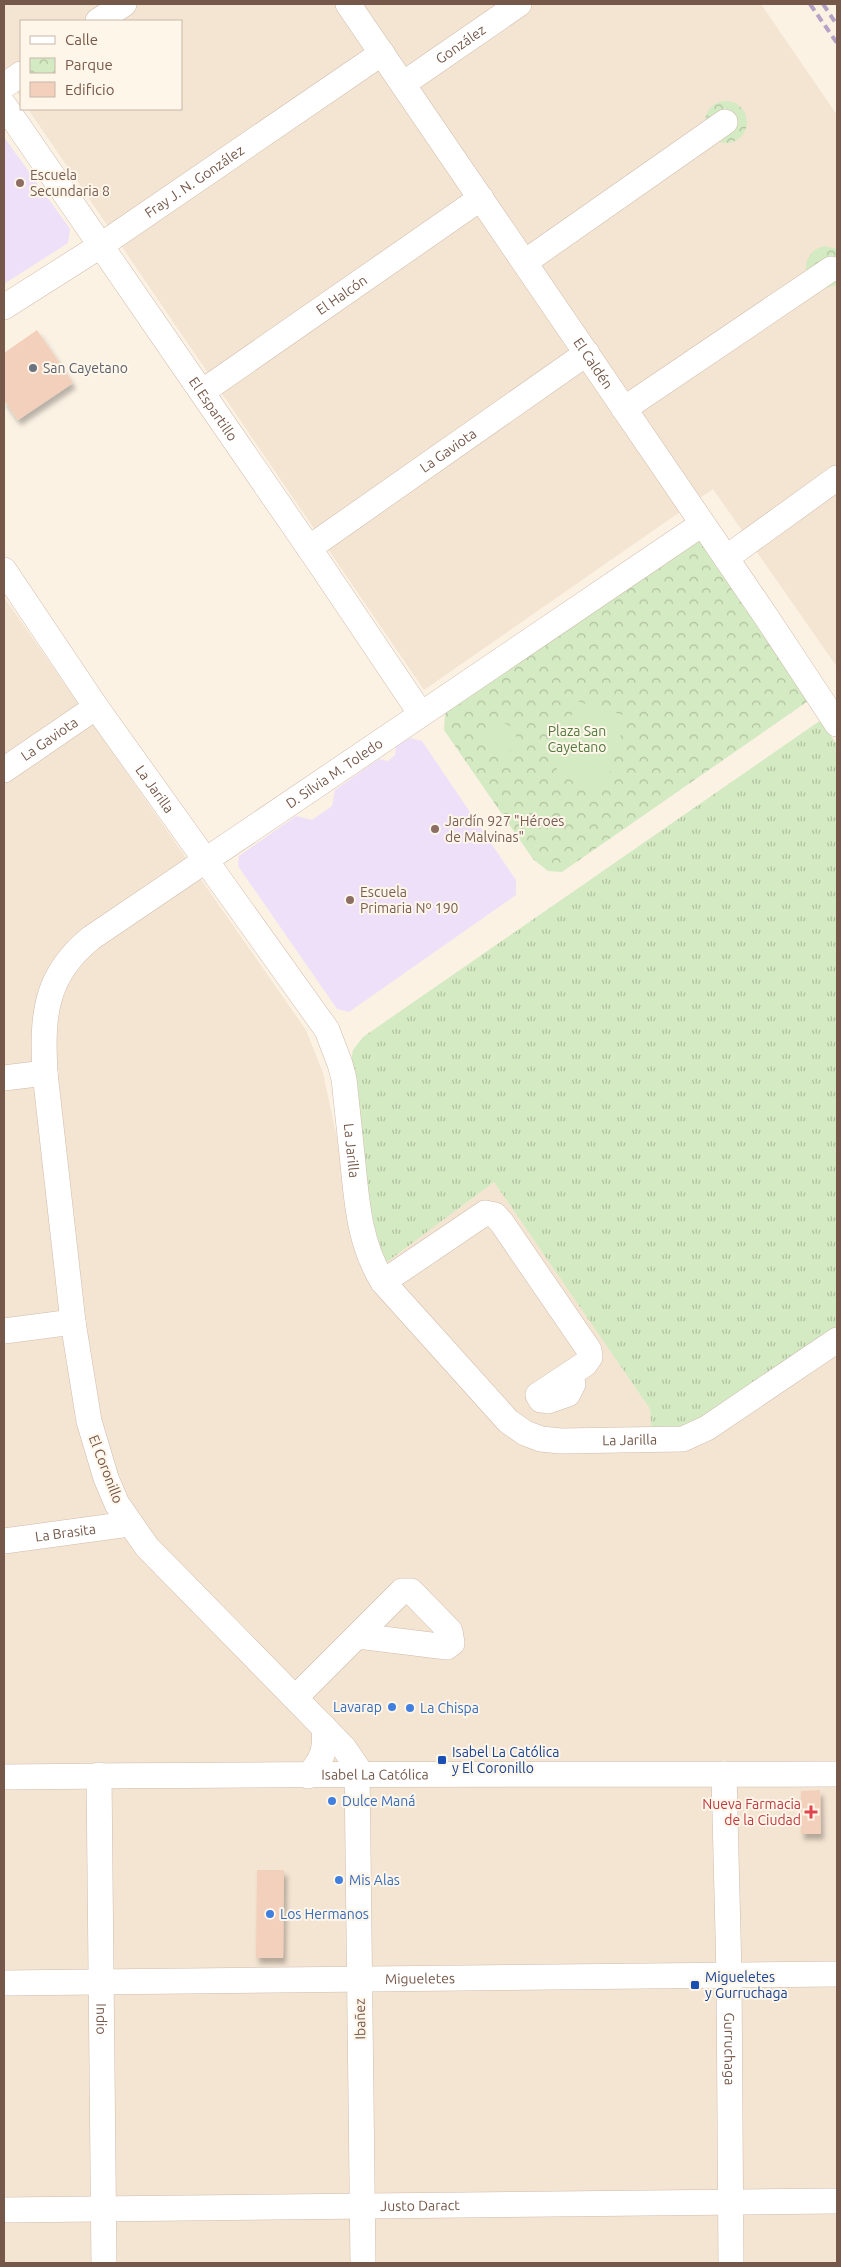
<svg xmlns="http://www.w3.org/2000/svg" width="841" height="2267" font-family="Ubuntu,sans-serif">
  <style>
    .residential { fill: #f4e4d2 }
    .education { fill: #efe0f9 }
    .grass { fill: url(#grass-tufts) }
    .park { fill: url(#park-crowns) }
    .pitch { fill: #d3eac2 }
    .building { fill: #f2d0bb; filter: url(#shadow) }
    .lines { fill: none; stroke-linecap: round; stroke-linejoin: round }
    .minor-casing { stroke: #d0bcad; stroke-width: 26 }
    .minor { stroke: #fff; stroke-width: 25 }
    .rail { stroke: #b5a2c6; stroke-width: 4; stroke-dasharray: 8 5; stroke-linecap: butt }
    .education-dot { fill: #8d6e63; stroke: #fff6ea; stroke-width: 2 }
    .worship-dot { fill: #6b7280; stroke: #fff6ea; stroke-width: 2 }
    .shop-dot { fill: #3f7fe0; stroke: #fff6ea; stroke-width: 2 }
    .transit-dot { fill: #1a4fb4; stroke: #fff6ea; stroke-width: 2 }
    .health-dot { fill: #e0444e; stroke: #fff6ea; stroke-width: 2 }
    .labels { text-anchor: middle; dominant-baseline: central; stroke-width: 4; stroke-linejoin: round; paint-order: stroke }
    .street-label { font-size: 14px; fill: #755849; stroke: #fff6ea }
    .education-label { font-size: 14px; fill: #785e54; stroke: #fff6ea; text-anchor: start }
    .worship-label { font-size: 14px; fill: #5b616d; stroke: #fff6ea; text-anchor: start }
    .park-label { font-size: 14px; fill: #537a41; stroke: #fff6ea }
    .shop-label { font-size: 14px; fill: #366cbe; stroke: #fff6ea; text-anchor: start }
    .transit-label { font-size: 14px; fill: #164399; stroke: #fff6ea; text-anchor: start }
    .health-label { font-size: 14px; fill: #be3a42; stroke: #fff6ea; text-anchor: end }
  </style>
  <defs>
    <pattern id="grass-tufts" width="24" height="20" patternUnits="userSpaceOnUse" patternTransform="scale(1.25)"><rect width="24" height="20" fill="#d3eac2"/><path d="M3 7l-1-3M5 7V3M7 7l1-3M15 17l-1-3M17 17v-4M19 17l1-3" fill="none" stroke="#b0c0a0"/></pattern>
    <pattern id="park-crowns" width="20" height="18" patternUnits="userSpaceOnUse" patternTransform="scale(1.25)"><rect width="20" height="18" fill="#d3eac2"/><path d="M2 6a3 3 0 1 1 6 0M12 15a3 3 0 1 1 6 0" fill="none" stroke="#b0c0a0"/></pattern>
    <filter id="shadow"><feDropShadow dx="3" dy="5.5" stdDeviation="2.5" flood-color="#0004"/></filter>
  </defs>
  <rect width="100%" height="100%" fill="#fcf2e4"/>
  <path class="residential" d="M4 4H761L837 115V667L713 489 424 690 28 109H181V21H21V98L4 73Z
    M4 597 306 1030 323 1073 367 1277 494 1182 650 1409 652 1434 837 1330V2263H4Z"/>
  <path class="education" d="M4 137 70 229 68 243 4 284Z
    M410 738 422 741 516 880V895L349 1012 337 1009 238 866 239 856 296 816 312 820 332 806 335 790 379 759 388 761 395 755 396 747Z"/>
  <path class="grass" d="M821 720 837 745V1330L696 1426 652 1435 650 1409 494 1182 383 1265 375 1255 350 1065 353 1050 363 1037Z"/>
  <path class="park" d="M705 122a21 21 0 1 1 42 0a21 21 0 1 1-42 0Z
    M825 246 837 249V285L826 288 819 287 806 271C805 258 812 249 825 246Z
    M696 539 704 544 811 699 562 872 548 871 533 859 444 730 445 714 455 701Z"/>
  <path class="pitch" d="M576 701 626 716 605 790 555 775Z
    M486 738a15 15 0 1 1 30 0a15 15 0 1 1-30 0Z"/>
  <path class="building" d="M37 330 73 383 18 420 4 400V353Z
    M820 1790 821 1834H801V1791Z
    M257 1870H284L283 1958H256Z"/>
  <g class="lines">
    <defs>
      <g id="minor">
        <path id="s1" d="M348 4 767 618 837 724"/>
        <path d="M98 21 124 4"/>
        <path id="s2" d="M403 84 519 4"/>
        <path d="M4 86 21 74"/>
        <path id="s3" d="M4 105 320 564 421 714"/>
        <path d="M525 262 725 122"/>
        <path id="s4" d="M4 307 100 246 382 53"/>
        <path id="s5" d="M202 392 481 198"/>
        <path d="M624 409 831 269"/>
        <path id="s6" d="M309 548 587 353"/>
        <path d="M726 558 837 478"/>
        <path id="s7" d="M4 570 96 707 327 1030 340 1064 344 1079C347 1107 350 1136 353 1164 357 1205 360 1245 383 1282L508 1421 525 1433 541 1439 561 1441 683 1439 707 1428 837 1340"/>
        <path id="s8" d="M4 770 96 707"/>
        <path d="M4 1078 45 1073"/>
        <path d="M383 1282 485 1213 495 1215 502 1223 589 1350 590 1357 585 1364 538 1395 541 1400 548 1401 568 1394 573 1384 570 1374"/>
        <path d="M4 1331 73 1322"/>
        <path id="s9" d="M4 1541 129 1524"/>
        <path d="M295 1698 402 1591H411L450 1631 452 1643 447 1647 358 1636"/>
        <path id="s10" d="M724 1774 729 1975 731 2263"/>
        <path id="s11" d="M99 1775 104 2263"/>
        <path d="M308 1776C323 1759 326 1750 324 1727"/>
        <path id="s12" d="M4 1777C282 1773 559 1775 837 1774"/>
        <path id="s13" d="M4 1983 837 1974"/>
        <path id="s14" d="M4 2210 837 2201"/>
        <path id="s15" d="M363 2263 357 1767 344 1748 147 1547 117 1504 106 1478 89 1421 73 1322 45 1073C42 1017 44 976 91 938L702 524"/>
      </g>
    </defs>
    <use href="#minor" class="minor-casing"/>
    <use href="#minor" class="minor"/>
    <path class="rail" d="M810 4 837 43
      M823 4 837 25"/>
  </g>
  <g class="education-dot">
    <circle cx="20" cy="183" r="5"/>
    <circle cx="435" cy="829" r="5"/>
    <circle cx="350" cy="900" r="5"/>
  </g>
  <circle class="worship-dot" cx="33" cy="368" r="5"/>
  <g class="shop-dot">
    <circle cx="392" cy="1707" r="5"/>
    <circle cx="410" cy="1708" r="5"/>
    <circle cx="332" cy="1801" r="5"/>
    <circle cx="339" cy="1880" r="5"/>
    <circle cx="270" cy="1914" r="5"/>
  </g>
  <g class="transit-dot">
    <rect x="437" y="1755" width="10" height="10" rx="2.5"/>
    <rect x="690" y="1980" width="10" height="10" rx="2.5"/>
  </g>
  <path class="health-dot" d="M808.5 1804.5h5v5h5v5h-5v5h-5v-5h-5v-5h5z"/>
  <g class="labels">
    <g class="street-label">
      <text stroke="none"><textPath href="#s2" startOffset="70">González</textPath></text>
      <text stroke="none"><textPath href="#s4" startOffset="228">Fray J. N. González</textPath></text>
      <text stroke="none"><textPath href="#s5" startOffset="170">El Halcón</textPath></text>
      <text stroke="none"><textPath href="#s1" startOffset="435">El Caldén</textPath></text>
      <text stroke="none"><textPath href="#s3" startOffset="369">El Espartillo</textPath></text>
      <text stroke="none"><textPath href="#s6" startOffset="170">La Gaviota</textPath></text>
      <text stroke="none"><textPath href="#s8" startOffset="55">La Gaviota</textPath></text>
      <text stroke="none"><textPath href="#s15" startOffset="1735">D. Silvia M. Toledo</textPath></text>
      <text stroke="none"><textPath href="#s7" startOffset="266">La Jarilla</textPath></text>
      <text stroke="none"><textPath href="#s7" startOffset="686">La Jarilla</textPath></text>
      <text stroke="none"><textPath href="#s7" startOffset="1136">La Jarilla</textPath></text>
      <text transform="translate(106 1469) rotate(69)">El Coronillo</text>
      <text stroke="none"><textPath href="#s9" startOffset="62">La Brasita</textPath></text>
      <text stroke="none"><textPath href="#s12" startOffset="371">Isabel La Católica</textPath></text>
      <text stroke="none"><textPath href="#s13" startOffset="416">Migueletes</textPath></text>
      <text stroke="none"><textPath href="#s11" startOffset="244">Indio</textPath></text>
      <text transform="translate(360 2019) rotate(-91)">Ibañez</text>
      <text stroke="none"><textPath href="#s10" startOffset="275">Gurruchaga</textPath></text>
      <text stroke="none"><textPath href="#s14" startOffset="416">Justo Daract</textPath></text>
    </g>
    <g class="education-label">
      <text x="30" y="175">Escuela<tspan x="30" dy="16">Secundaria 8</tspan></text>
      <text x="445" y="821">Jardín 927 "Héroes<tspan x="445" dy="16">de Malvinas"</tspan></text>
      <text x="360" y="892">Escuela<tspan x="360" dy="16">Primaria Nº 190</tspan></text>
    </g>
    <g class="worship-label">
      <text x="43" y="368">San Cayetano</text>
    </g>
    <g class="park-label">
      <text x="577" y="731">Plaza San<tspan x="577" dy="16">Cayetano</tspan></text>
    </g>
    <g class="shop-label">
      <text x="382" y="1707" text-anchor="end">Lavarap</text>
      <text x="420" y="1708">La Chispa</text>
      <text x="342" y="1801">Dulce Maná</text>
      <text x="349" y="1880">Mis Alas</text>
      <text x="280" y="1914">Los Hermanos</text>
    </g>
    <g class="transit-label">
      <text x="452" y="1752">Isabel La Católica<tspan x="452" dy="16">y El Coronillo</tspan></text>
      <text x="705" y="1977">Migueletes<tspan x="705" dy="16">y Gurruchaga</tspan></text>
    </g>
    <g class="health-label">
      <text x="801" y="1804">Nueva Farmacia<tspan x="801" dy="16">de la Ciudad</tspan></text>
    </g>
  </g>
  <rect width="841" height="2267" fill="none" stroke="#755849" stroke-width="10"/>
  <rect x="20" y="20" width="162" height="90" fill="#fff6ea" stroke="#c8b7aa"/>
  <rect x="30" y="36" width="25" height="8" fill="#ffffff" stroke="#c8b7aa"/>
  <text x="65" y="45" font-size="15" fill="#755849">Calle</text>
  <rect x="30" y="58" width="25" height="15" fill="url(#park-crowns)" stroke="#c8b7aa"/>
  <text x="65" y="70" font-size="15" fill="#755849">Parque</text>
  <rect x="30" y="82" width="25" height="15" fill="#f2d0bb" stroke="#c8b7aa"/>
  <text x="65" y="95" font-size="15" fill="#755849">Edificio</text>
</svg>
